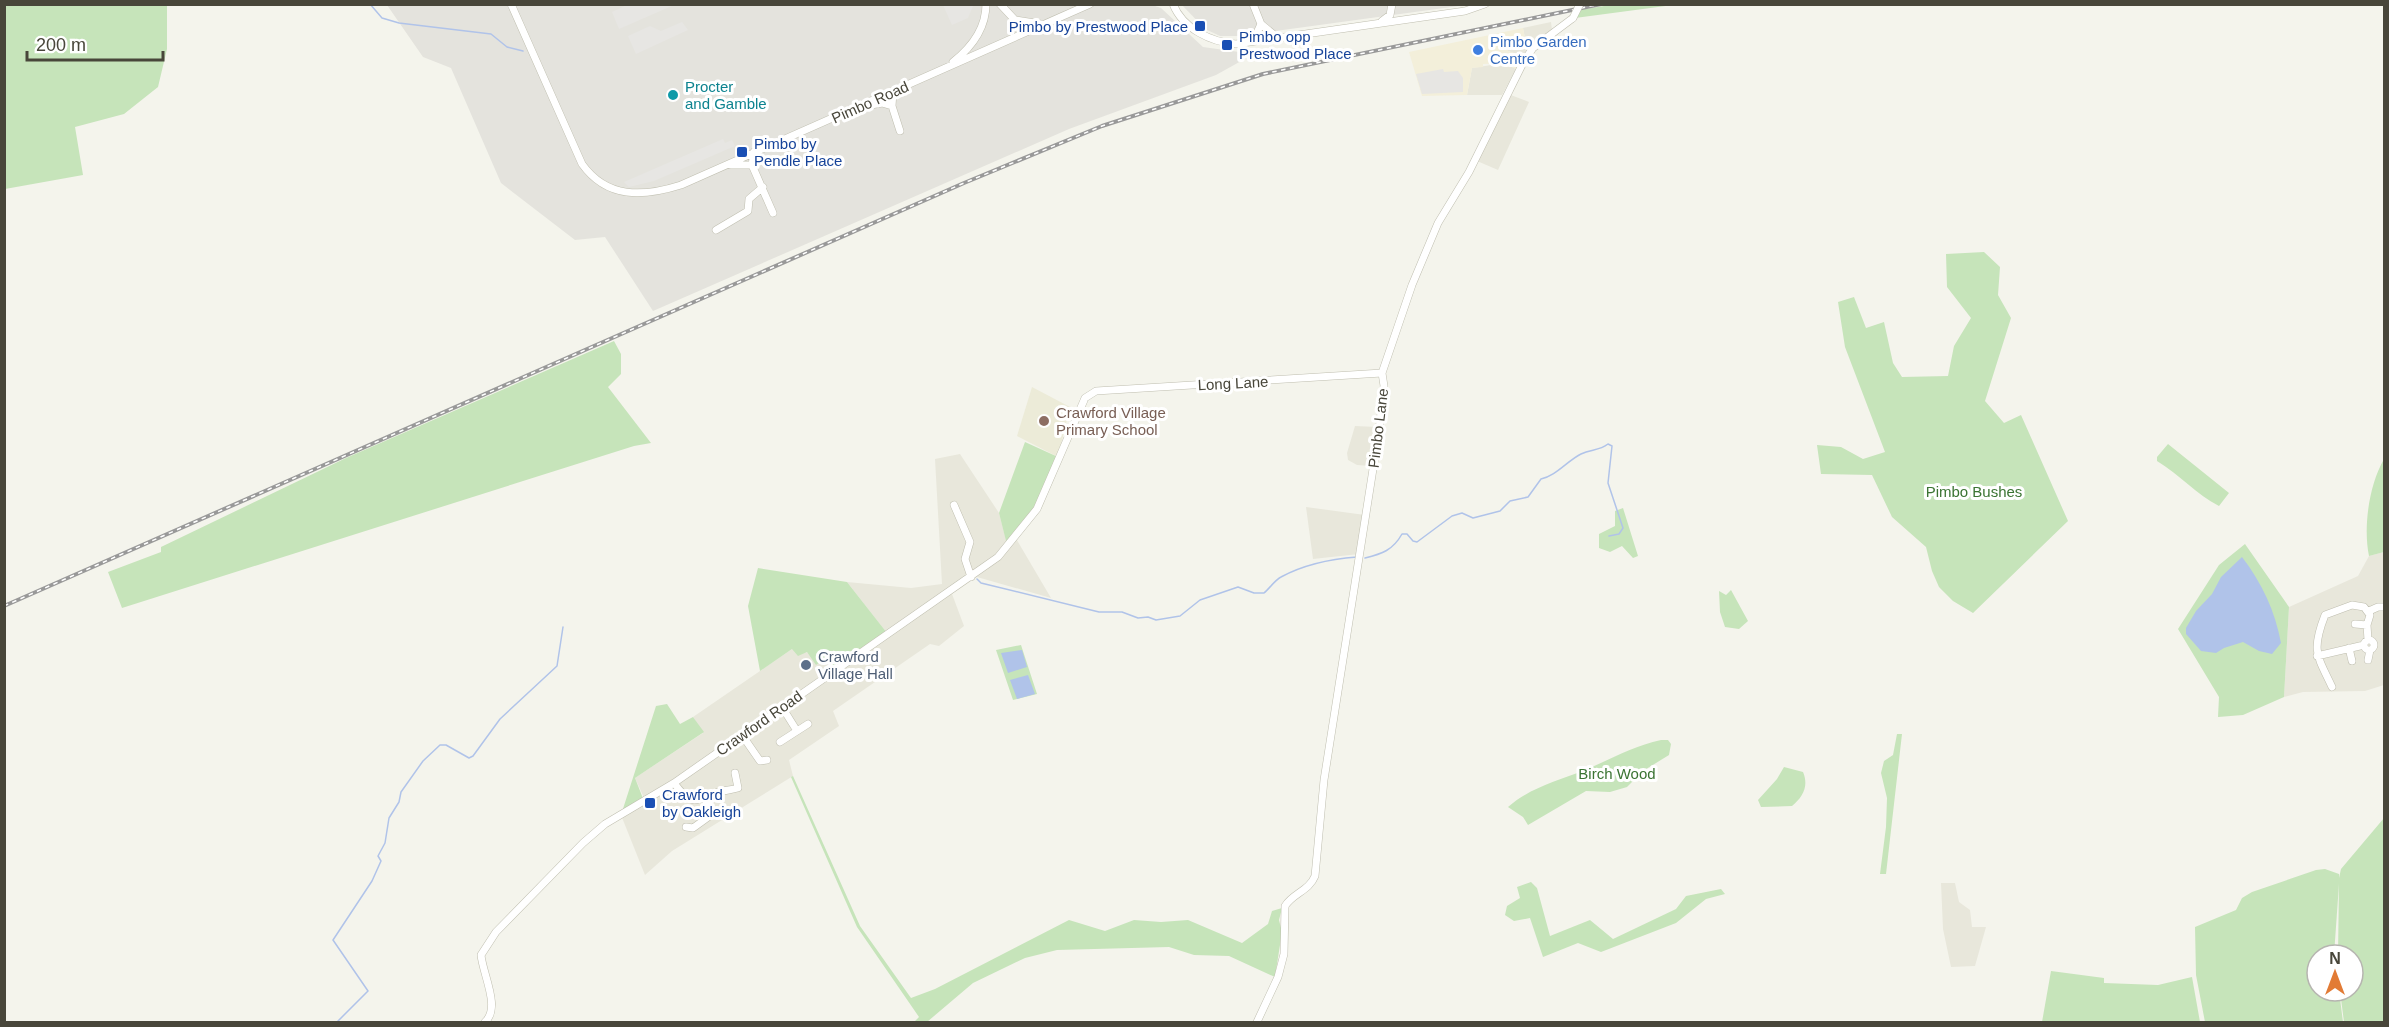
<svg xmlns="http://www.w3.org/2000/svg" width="2389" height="1027" font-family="Arial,sans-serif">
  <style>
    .residential { fill: #e8e7db }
    .commercial { fill: #f3efda }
    .industrial { fill: #e4e3dd }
    .education { fill: #ecebd8 }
    .green { fill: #c6e4ba }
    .parking { fill: #e7e6e3 }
    .water { fill: #b0c3e9 }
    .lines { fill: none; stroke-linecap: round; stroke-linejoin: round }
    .stream { stroke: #b0c3e9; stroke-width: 1.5 }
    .minor-casing { stroke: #bfbeaf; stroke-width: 8 }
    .minor { stroke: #fff; stroke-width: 7 }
    .rail-casing { stroke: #999; stroke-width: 4 }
    .rail { stroke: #fff; stroke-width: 1.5; stroke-dasharray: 4.5; stroke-linecap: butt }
    .minor-bridge-casing { stroke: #bfbeaf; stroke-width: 8; stroke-linecap: butt }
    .minor-bridge { stroke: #fff; stroke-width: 7 }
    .transit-dot { fill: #1a4fb4; stroke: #fff; stroke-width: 2 }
    .shop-dot { fill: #3f7fe0; stroke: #fff; stroke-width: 2 }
    .culture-dot { fill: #0f9aa8; stroke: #fff; stroke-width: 2 }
    .education-dot { fill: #8d6e63; stroke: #fff; stroke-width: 2 }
    .service-dot { fill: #5c6f8a; stroke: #fff; stroke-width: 2 }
    .labels { text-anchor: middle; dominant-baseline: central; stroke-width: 6; stroke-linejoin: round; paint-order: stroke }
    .transit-label { font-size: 15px; fill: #164399; stroke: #fff; text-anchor: start }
    .shop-label { font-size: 15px; fill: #366cbe; stroke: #fff; text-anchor: start }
    .culture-label { font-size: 15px; fill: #0d838f; stroke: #fff; text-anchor: start }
    .street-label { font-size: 15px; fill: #48463a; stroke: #fff }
    .education-label { font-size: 15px; fill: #785e54; stroke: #fff; text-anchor: start }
    .park-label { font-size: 15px; fill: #3b7433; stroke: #fff }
    .service-label { font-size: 15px; fill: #4e5e75; stroke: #fff; text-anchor: start }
  </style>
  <rect width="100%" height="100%" fill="#f4f4ec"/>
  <path class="residential" d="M1551 22 1552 30 1537 40 1523 56 1508 51V42L1525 38 1523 28Z
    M1504 63 1516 69 1502 95H1467L1472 68Z
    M1508 94 1529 102 1498 170 1477 161Z
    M1355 426 1377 427 1371 466 1357 465 1348 460 1347 453Z
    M960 454 999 513 1007 544 1014 535 1051 598 977 577 952 594 964 626 939 646 930 644 833 711 839 726 789 760 793 776 672 851 645 875 621 815 645 800 635 778 703 733 693 717 792 649 827 657 886 632 847 582 911 588 942 584 935 459Z
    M1306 507 1365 515 1359 554 1313 559Z
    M2384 552V685L2365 691 2303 692 2284 697 2289 607 2358 576 2369 556Z
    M1941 883H1955L1959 902 1970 910 1972 927H1986L1975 966 1951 967 1943 929Z"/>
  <path class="commercial" d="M1523 28 1525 38 1508 42V51L1523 56 1516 69 1503 63 1483 64V67L1472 68 1467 95 1422 96 1409 52Z"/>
  <path class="industrial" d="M387 5H1152L1161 8 1203 47 1239 52 1243 60 1216 75 1069 129 653 311 605 237 575 240 501 183 451 68 423 57Z
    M1182 5H1466L1239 36H1220L1205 29Z"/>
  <path class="education" d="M1032 387 1070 407 1058 457 1017 436Z"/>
  <path class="green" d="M5 4 167 5V49L158 87 124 114 75 127 83 175 5 189Z
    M1610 5H1673L1575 18 1580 10Z
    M1984 252 2000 267 1998 295 2011 318 1985 401 2004 423 2021 415 2068 521 1973 613 1953 601 1939 587 1932 571 1926 547 1892 517 1872 475 1821 474 1817 445 1841 447 1863 459 1885 452 1845 347 1838 302 1854 297 1866 328 1884 322 1893 363 1902 377 1948 376 1954 346 1971 318 1947 287 1946 254Z
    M614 341 621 354V374L608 387 651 443 634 446 122 608 108 572 161 552V547L346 458Z
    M1025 442 1058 457 1035 508 1007 545 999 513Z
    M2168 444 2229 493 2219 506C2196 494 2180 475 2157 461V457Z
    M2384 459V552L2369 556C2363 527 2369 485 2384 459Z
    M1623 508 1638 556 1633 558 1622 546 1610 552 1599 548V534L1615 526V511Z
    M2245 544 2289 607 2284 697 2243 715 2218 717 2219 697 2178 629 2219 565Z
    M758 568 847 582 887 633 836 669 827 657 816 665 807 652 798 656 792 649 760 671 748 606Z
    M1731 590 1748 621 1739 629 1725 627 1720 612 1719 591 1726 595Z
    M1021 645 1037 694 1013 700 996 650Z
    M667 704 680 724 693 717 704 732 635 778 644 801 621 815 656 706Z
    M1897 734H1902L1886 874H1880L1886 827 1887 798 1881 773 1884 761 1893 755Z
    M1661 740H1668L1671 744 1669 755 1643 771 1627 787 1610 792 1586 791 1528 825 1523 817 1508 807C1530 788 1556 781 1583 771 1609 760 1633 746 1661 740Z
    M1784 767 1803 772C1809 786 1803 797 1792 806L1761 807 1758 800 1777 779Z
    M793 776 860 926 911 998 935 989 1069 920 1105 931 1134 920 1161 922 1188 920 1242 943 1268 924 1272 911 1282 908 1279 920 1282 932 1275 977 1229 956 1194 955 1169 947 1057 950 1025 958 973 983 927 1022H914L919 1017 857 927 791 777Z
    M2384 818V1022H2344L2340 991H2353V955H2338L2339 884 2334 955H2317V991H2339L2343 1022H2205L2196 975 2195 927 2236 910 2242 898 2252 892 2316 870 2325 869 2339 874V878L2341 869Z
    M1531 882 1537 888 1550 936 1590 920 1613 939 1676 909 1686 896 1721 889 1725 894 1706 899 1676 923 1601 952 1578 943 1543 957 1530 918 1514 921 1505 915 1507 906 1520 898 1517 887Z
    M2051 971 2104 978V983L2158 985 2192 977 2200 1022H2042Z"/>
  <path class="parking" d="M629 4H674V5L619 29 612 12Z
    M943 5H973V6L968 18 952 25Z
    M682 22 688 30 636 54 628 36 650 26 661 31Z
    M1443 69 1444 72 1458 71 1463 78V92L1422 94 1416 74Z
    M723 139 725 143 732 140 735 146 654 181 629 187 624 182Z"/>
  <path class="water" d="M2242 557C2262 583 2275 611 2281 643L2272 654 2259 651 2243 642 2224 648 2216 653 2201 651 2186 634V628L2196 611 2212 594 2221 577Z
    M1022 650 1027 667 1008 673 1001 653Z
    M1028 675 1035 694 1017 699 1010 680Z"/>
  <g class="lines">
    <path class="stream" d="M370 4 382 18 399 23 491 34 507 47 523 51
      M1365 558C1382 554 1393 550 1402 534H1407L1413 541 1417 542 1452 516 1462 513 1473 518 1500 511 1510 501 1528 497 1541 479C1556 476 1567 461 1581 454 1591 449 1599 451 1608 444L1612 446 1608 483 1623 528 1619 534 1609 536
      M977 579 981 583 1099 612H1122L1138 618 1148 617 1156 620 1180 616 1200 600 1238 587 1254 593H1264C1269 589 1275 580 1281 577 1305 564 1330 559 1357 557
      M337 1022 368 991 333 940 372 881 381 861 378 856 385 843 389 818 399 802 401 792 423 761 440 745H446L469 758 473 756 500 719 557 666 563 627"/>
    <defs>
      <path id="minor" d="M511 4 582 164C607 199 643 197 681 185L1090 4
        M1000 4 1015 20 1041 24
        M1173 4C1183 29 1211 42 1236 44L1465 11 1485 4
        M1253 4 1261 24 1278 38
        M1382 21 1390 15 1392 4
        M1249 40 1256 35 1261 24
        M953 62C972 47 986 29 986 4
        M893 92 892 106 900 131
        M871 105 882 103 892 106
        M754 152 752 165 773 213
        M731 165H752
        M716 230 748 211 749 199 763 187
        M954 505 970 542 965 559 971 577
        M2369 611 2378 607H2384
        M2355 624 2367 625
        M2364 645a5 5 0 1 1 10 0a5 5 0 1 1-10 0Z
        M2349 648 2352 661
        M2317 656 2364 645
        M2368 660 2370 650
        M2332 687C2317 655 2311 651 2325 615L2352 605 2364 607 2370 615 2367 625 2368 640
        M782 707 797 731
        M742 735 760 761 767 760
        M780 742 808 724
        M674 783C694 810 695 798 719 792 725 790 731 790 738 788L735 773
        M686 827 693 828 711 815 705 799
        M485 1022C501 1008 483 975 481 955L496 932 583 843 605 824 674 783 998 557 1037 509 1085 398 1096 391 1382 373
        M1257 1022 1278 977 1284 954 1285 906C1293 893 1309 891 1315 876L1324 780 1379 431 1384 386 1382 373 1412 285 1438 223 1469 172 1524 61 1533 48 1573 18"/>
    </defs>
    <use href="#minor" class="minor-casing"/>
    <use href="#minor" class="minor"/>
    <defs>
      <path id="rail" d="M4 606 964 183 1102 126 1263 74 1601 4"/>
    </defs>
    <use href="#rail" class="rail-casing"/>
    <use href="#rail" class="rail"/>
    <defs>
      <path id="minor-bridge" d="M1573 18 1580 4"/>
    </defs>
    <use href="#minor-bridge" class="minor-bridge-casing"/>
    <use href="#minor-bridge" class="minor-bridge"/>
  </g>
  <g class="transit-dot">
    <rect x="1194" y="20" width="12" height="12" rx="3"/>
    <rect x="1221" y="39" width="12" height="12" rx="3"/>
    <rect x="736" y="146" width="12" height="12" rx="3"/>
    <rect x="644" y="797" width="12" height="12" rx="3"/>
  </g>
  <circle class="shop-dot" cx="1478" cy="50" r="6"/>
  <circle class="culture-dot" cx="673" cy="95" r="6"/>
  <circle class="education-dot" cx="1044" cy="421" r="6"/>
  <circle class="service-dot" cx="806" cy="665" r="6"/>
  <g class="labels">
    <g class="transit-label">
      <text x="1188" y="26" text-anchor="end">Pimbo by Prestwood Place</text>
      <text x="1239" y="36">Pimbo opp<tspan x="1239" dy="17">Prestwood Place</tspan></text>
      <text x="754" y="143">Pimbo by<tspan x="754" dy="17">Pendle Place</tspan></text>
      <text x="662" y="794">Crawford<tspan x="662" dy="17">by Oakleigh</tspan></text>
    </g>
    <g class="shop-label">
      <text x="1490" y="41">Pimbo Garden<tspan x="1490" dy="17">Centre</tspan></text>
    </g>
    <g class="culture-label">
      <text x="685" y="86">Procter<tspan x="685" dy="17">and Gamble</tspan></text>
    </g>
    <g class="street-label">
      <text transform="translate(870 102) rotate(-24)">Pimbo Road</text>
      <text transform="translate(1233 383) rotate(-3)">Long Lane</text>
      <text transform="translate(1378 428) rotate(-83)">Pimbo Lane</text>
      <text transform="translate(759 723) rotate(-35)">Crawford Road</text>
    </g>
    <g class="education-label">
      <text x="1056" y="412">Crawford Village<tspan x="1056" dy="17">Primary School</tspan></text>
    </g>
    <g class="park-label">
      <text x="1974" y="491">Pimbo Bushes</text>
      <text x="1617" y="773">Birch Wood</text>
    </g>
    <g class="service-label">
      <text x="818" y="656">Crawford<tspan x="818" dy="17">Village Hall</tspan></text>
    </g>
  </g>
  <rect width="2389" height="1027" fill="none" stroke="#48463a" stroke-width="12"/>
  <g transform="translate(2335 973)"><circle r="28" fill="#ffffff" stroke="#b6b5b0" stroke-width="1.5"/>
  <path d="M0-4.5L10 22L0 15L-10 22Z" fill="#e27b35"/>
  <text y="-9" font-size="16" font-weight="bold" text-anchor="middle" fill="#48463a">N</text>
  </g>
  <path d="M27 51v9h136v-9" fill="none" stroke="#48463a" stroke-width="3"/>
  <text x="36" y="51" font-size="18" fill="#48463a" stroke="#ffffff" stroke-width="4.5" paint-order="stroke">200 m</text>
</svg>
